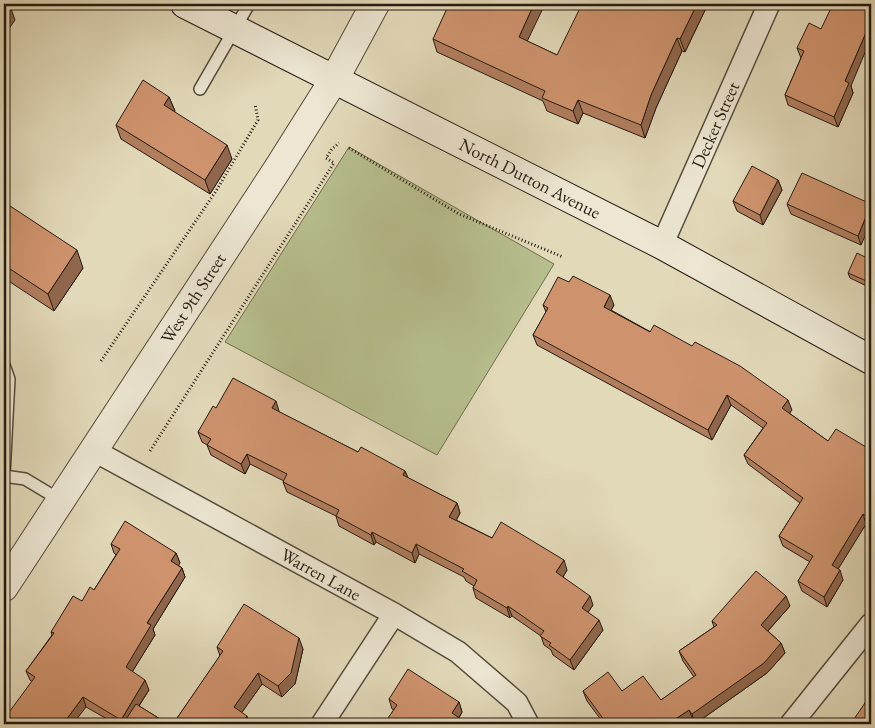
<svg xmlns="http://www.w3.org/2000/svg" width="875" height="728" font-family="'EB Garamond',serif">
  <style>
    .green { fill: #b7be8d; stroke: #6e6c4e }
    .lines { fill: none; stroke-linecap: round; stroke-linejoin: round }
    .service-casing { stroke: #554a3a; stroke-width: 14 }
    .minor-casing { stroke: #554a3a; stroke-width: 24 }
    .tertiary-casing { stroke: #554a3a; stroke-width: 30 }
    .secondary-casing { stroke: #261a10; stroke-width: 30 }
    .path { stroke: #261a10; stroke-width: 3; stroke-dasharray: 1 2.5; stroke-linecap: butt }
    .service { stroke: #ece6d2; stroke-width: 11 }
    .minor { stroke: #ece6d2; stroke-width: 21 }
    .tertiary { stroke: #ece6d2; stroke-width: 28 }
    .secondary { stroke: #ece6d2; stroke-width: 28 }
    .wall { fill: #b17e5e; stroke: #261a10 }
    .shaded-wall { fill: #90674c; stroke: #261a10 }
    .building { fill: #ce936d; stroke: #261a10 }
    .labels { text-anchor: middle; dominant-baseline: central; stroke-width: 5; stroke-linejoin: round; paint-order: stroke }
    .street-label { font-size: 18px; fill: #261a10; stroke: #ece6d2 }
  </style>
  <rect width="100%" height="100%" fill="#e2d9b9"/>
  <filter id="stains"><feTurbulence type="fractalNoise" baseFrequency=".004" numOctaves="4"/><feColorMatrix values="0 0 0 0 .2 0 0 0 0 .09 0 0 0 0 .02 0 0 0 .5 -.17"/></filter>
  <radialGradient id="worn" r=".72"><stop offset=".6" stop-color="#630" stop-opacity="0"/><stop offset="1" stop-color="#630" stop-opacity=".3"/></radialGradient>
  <path class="green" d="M349 147 554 264 437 455 225 342Z"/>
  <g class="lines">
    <defs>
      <path id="service" d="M200 89 249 4
        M4 365 9 379 4 476
        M4 476 25 479 60 500"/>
      <path id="minor" d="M662 245 769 4
        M93 450 394 614 458 652 517 703 528 724
        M322 724 394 614
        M791 724 871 624"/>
      <path id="tertiary" d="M4 587 277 170 335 78 375 4"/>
      <path id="secondary" d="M185 4 662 245 871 360"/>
    </defs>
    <use href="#service" class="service-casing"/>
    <use href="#minor" class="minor-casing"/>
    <use href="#tertiary" class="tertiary-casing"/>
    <use href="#secondary" class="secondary-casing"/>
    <path class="path" d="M349 148 459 214 563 257
      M101 361 216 191 258 120 255 104
      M150 451 334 163 326 158 332 149 339 143"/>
    <use href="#service" class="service"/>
    <use href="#minor" class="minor"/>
    <use href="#tertiary" class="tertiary"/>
    <use href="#secondary" class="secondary"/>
  </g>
  <path class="wall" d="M708 4 685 52 682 51 656 108 645 138 583 113 578 124 547 111 543 101 437 52 433 39 527 41 557 55Z
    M821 29 851 86 853 93 838 127 788 105 785 95 801 58 797 48Z
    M169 97 175 111 174 112 232 159 210 194 121 139 116 125Z
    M871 159V179L870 178 867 169Z
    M778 180 782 190 763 225 737 211 733 201Z
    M4 202 83 268 54 311 4 278Z
    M787 204H871L861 245 791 214Z
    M871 260V288L850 278 848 273Z
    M543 305H614L611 310 792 410 789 413 828 441 871 450V527L866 524 838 569 843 580 827 607 802 591 798 581 810 562 783 546 779 536 800 503 748 464 744 455 763 428 731 405 712 440 537 345 533 335 546 312Z
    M216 408 279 411V412L358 452 405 471 408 478 457 503 460 513 456 520 492 538 567 570 563 577 593 605 588 612 603 630 574 670 553 655 551 650 544 645 541 636 512 616 510 618 476 598 473 588 474 586 466 581 464 577 419 554 415 563 376 542 374 545 339 526 336 516 287 492 283 482 284 481 250 464 245 474 211 455 207 445 202 442 198 432Z
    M111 544 176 553 180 563 178 565 182 568 185 577 153 629 155 635 132 672 149 690 139 706 168 724H116L86 707 31 681 30 680 26 671 52 635 51 632 82 601 94 590 116 555 114 553Z
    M790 606 768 631 781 643 785 653 767 673 695 724 693 720 686 724H604L587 701 583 691H622L661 700 694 677 683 661 679 651 714 627 712 621Z
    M217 647 303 649 295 684 282 697 262 684 242 712 173 724 220 656Z
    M389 699 459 702 462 712 459 718 467 723 468 724H384L394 710 392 709Z"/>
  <path class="shaded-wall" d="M534 4H545L523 50 519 37Z
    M697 4H708L685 52 680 39Z
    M10 6 15 20 4 36V14Z
    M871 21V38L851 86 853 93 838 127 834 117 845 81Z
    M677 38 682 51 656 108 645 138 641 125 651 95Z
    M169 97 175 111 169 119 164 105Z
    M578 100 583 113 578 124 573 111Z
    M227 145 232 159 210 194 205 180Z
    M778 180 782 190 763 225 760 215Z
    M871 205V223L861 245 858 236Z
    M77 250 83 268 54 311 48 294Z
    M610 295 614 305 608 316 604 307Z
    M727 395 731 405 712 440 708 430Z
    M788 400 792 410 786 418 782 408Z
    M276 401 279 411 275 418 272 408Z
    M247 454 250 464 245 474 241 464Z
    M405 471 409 480 403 475Z
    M457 503 460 513 453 527 449 517Z
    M863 514 866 524 835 574 832 565Z
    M372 532 376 542 374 545 371 535Z
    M416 544 419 554 415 563 412 553Z
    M176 553 180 563 175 571 171 561Z
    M564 560 567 570 560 582 556 572Z
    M182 568 185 577 153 629 155 635 129 677 126 667 147 623Z
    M840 570 843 580 827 607 824 597Z
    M590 596 593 605 585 617 582 608Z
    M786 596 790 606 764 635 761 625Z
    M508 606 512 616 510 618 507 608Z
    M599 620 603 630 574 670 570 660Z
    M299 638 303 649 295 684 282 697 278 686Z
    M781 643 785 653 767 673 695 724 692 714Z
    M258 673 262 684 238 718 234 707Z
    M145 680 149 690 127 724H122L121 720Z
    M83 697 86 707 73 724H63Z
    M459 702 462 712 456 723 452 713Z
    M689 710 693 720 686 724H668Z
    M247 716 250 724H241Z"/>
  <path class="building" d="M4 4H7L10 6 4 14Z
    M449 4H534L519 37 557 55 582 4H697L680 39 677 38 651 95 641 125 578 100 573 111 542 98 545 91 433 39Z
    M833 4H871V21L845 81 849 83 834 117 785 95 804 51 797 48 809 23 821 29Z
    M143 80 169 97 164 105 227 145 205 180 116 125Z
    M871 159V171L867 169Z
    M752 166 778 180 760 215 733 201Z
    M802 173 871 204 858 236 787 204Z
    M4 202 77 250 48 294 4 265Z
    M857 253 871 260V283L848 273Z
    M573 276 610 295 604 307 650 332 654 325 692 346 695 342 740 366 788 400 782 408 828 441 836 429 871 450V519L863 514 832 565 840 570 824 597 798 581 813 556 779 536 803 498 744 455 767 423 727 395 708 430 533 335 548 308 543 305 558 277 569 282Z
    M233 378 276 401 272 408 358 452 361 447 405 471 403 475 457 503 449 517 492 538 501 522 564 560 556 572 590 596 582 608 599 620 570 660 549 645 551 643 540 636 544 631 508 606 507 608 473 588 477 580 462 571 464 569 416 544 412 553 372 532 371 535 336 516 339 510 283 482 287 474 247 454 241 464 207 445 211 439 198 432 213 406 216 408Z
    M125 521 176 553 171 561 182 568 147 623 151 625 126 667 145 680 121 720 83 697 63 724H4V719L35 677 26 671 54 633 51 632 73 596 82 601 90 587 94 590 120 549 111 544Z
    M756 571 786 596 761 625 781 643 764 663 692 714 689 710 668 724H607L583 691 608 672 622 691 643 676 661 700 696 675 679 651 717 625 712 621Z
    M244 604 299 638 291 673 278 686 258 673 234 707 247 716 241 724H173L223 651 217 647Z
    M408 669 459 702 452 713 467 723 466 724H384L397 705 389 699Z
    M869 697 871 698V724H854L852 722Z
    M136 704 168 724H123Z"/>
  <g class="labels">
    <g class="street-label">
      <text transform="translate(715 125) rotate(-66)">Decker Street</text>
      <text transform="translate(530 178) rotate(27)">North Dutton Avenue</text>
      <text transform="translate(193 298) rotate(-57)">West 9th Street</text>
      <text transform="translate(321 574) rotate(29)">Warren Lane</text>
    </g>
  </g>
  <rect width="875" height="728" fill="none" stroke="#e2d9b9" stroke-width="20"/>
  <rect x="5" y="5" width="865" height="718" fill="none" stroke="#261a10" stroke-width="2.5"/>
  <rect x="10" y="10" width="855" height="708" fill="none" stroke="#261a10"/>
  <rect width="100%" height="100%" filter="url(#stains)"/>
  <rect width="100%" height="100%" fill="url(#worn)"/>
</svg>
